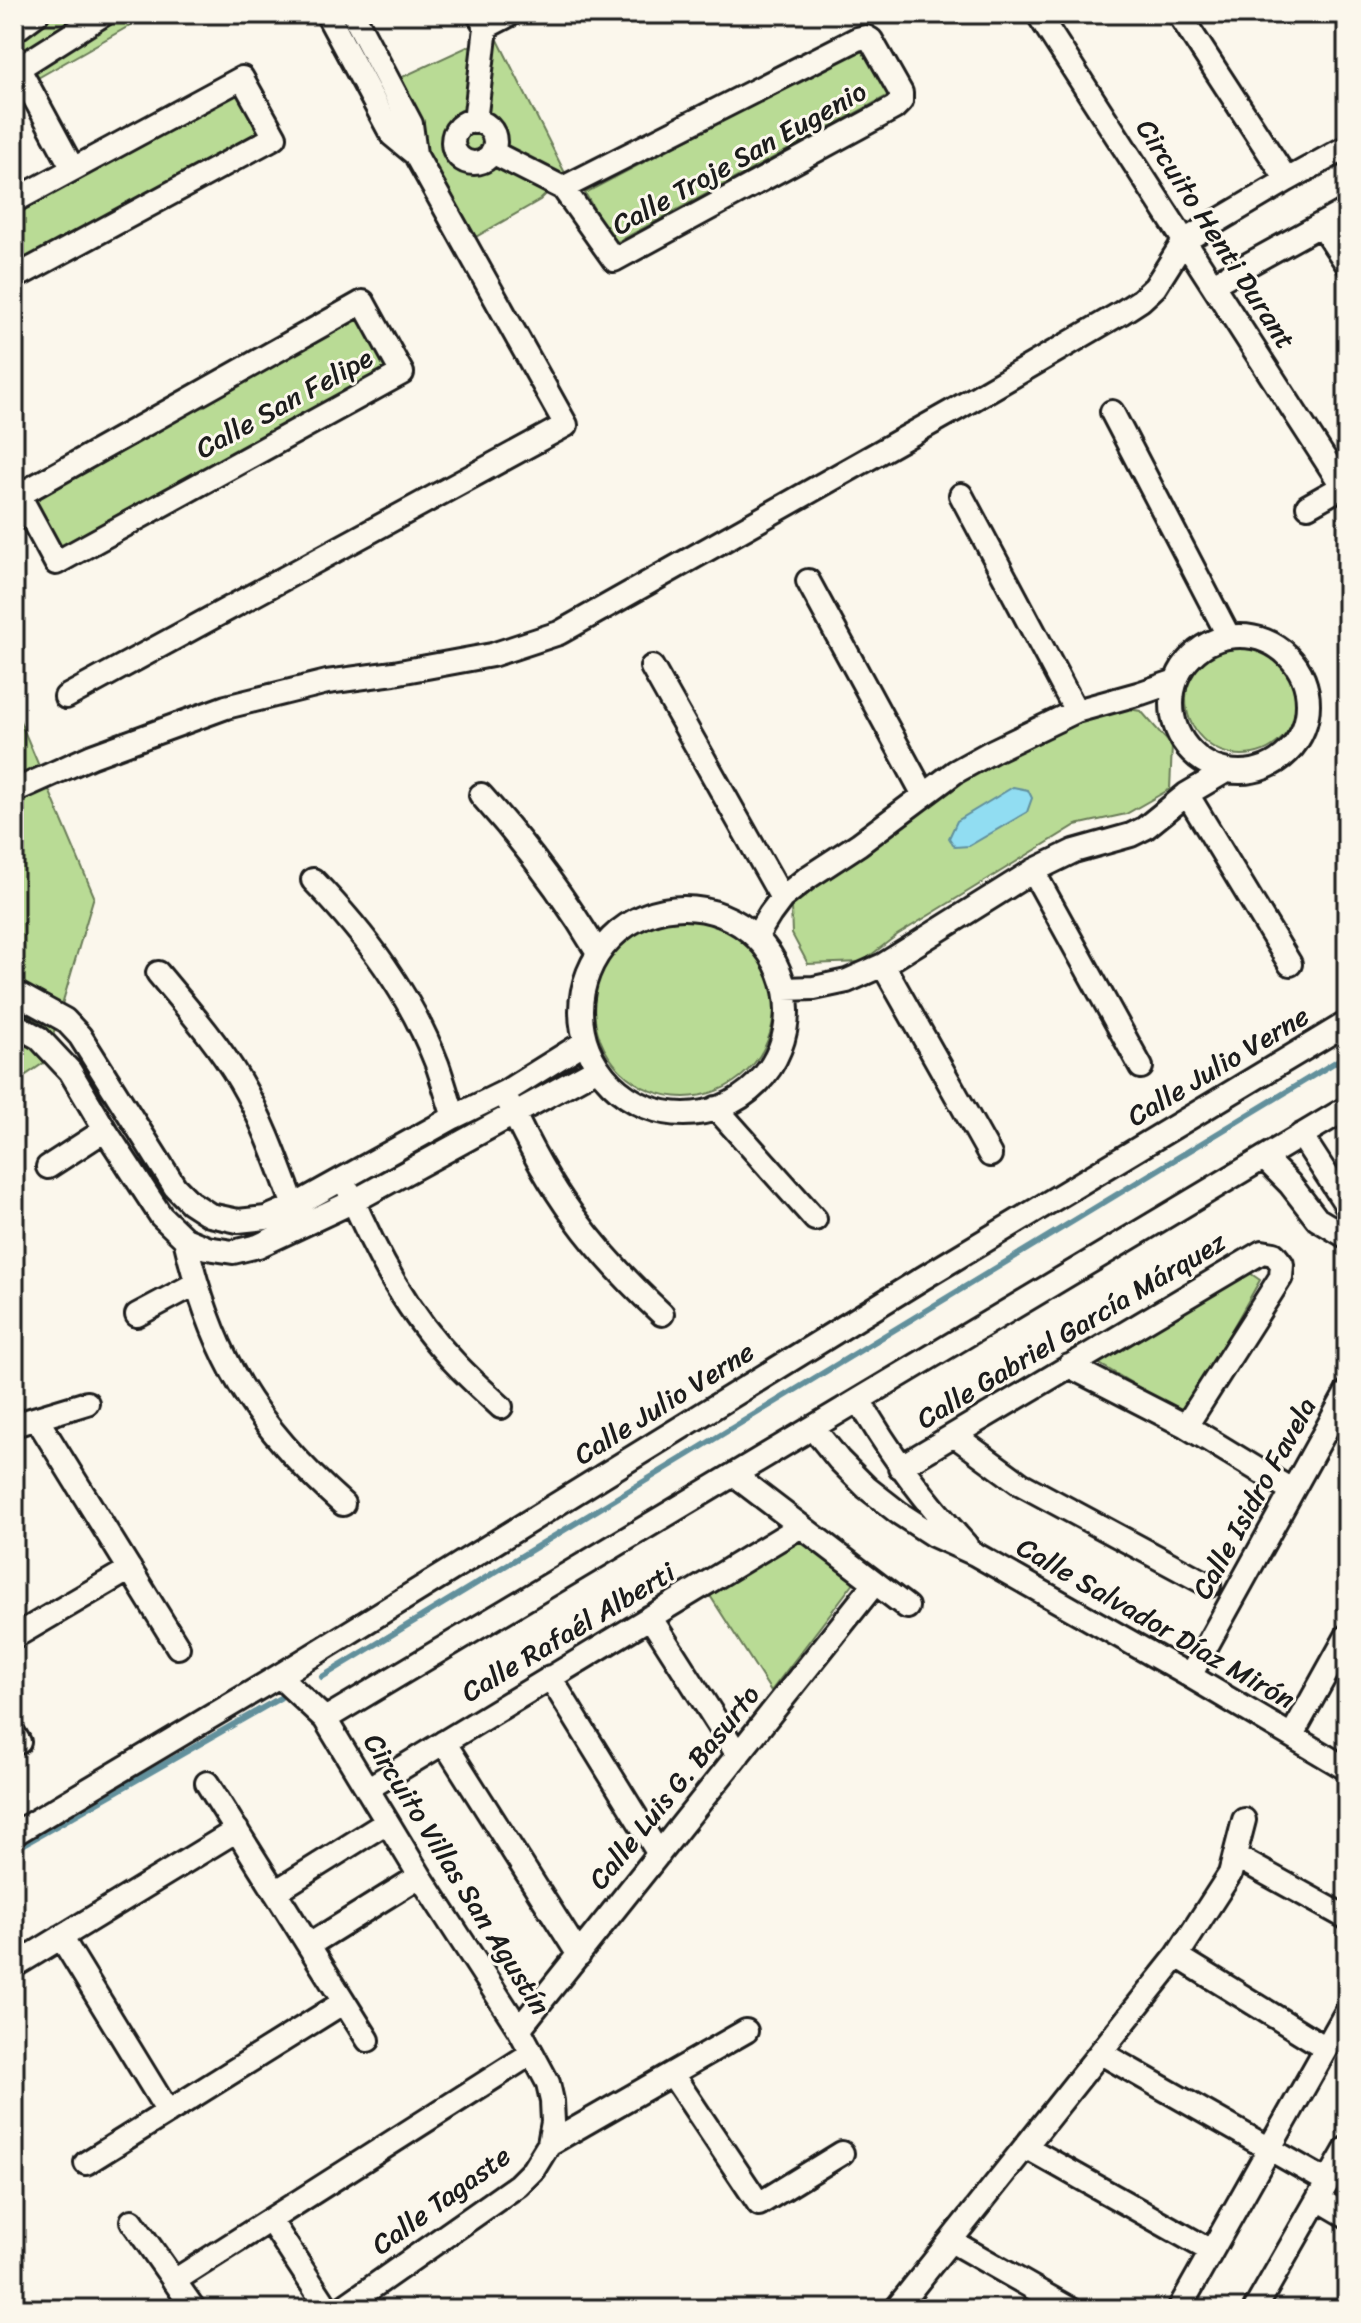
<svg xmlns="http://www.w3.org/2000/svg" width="1361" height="2323" font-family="Sriracha,sans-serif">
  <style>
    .green { fill: #b9db95; stroke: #6a7c58; stroke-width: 2 }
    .water { fill: #91ddf2; stroke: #62909c; stroke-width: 2 }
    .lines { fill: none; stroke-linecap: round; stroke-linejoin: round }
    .stream { stroke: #62909c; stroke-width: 6 }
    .minor-casing { stroke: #1c1c1c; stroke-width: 28 }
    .minor { stroke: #fbf7ec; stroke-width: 22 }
    .labels { text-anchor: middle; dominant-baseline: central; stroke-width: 6; stroke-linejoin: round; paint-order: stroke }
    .street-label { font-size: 28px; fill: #1c1c1c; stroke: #fbf7ec }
  </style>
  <rect width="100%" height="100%" fill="#fbf7ec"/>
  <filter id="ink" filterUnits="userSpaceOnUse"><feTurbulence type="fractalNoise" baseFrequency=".0125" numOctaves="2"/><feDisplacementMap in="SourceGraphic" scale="16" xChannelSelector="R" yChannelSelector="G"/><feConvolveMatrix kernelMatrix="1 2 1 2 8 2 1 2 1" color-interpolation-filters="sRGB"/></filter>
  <g filter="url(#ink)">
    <path class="green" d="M14 14H150L36 79 14 48Z
      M495 34 566 175 540 200 472 239 437 173 396 80Z
      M863 47 889 95 614 244 585 193Z
      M243 76 275 134 14 277V205Z
      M357 312 390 370 61 550 28 497Z
      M1186 699a56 56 0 1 1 112 0a56 56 0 1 1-112 0Z
      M1102 705 1141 711 1172 746 1170 789 1126 814 1076 825 897 935 862 962 808 964 792 934 791 907 818 878 970 771 1065 730Z
      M14 707 94 896 45 1062 14 1083Z
      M594 1007a90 90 0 1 1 180 0a90 90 0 1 1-180 0Z
      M1244 1269 1260 1280 1184 1414 1098 1363 1100 1355Z
      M804 1538 855 1581 771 1691 709 1594Z"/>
    <path class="water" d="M1013 787 1028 790 1032 798 1027 812 969 846 955 847 949 838 957 821Z"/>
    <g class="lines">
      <path class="stream" d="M322 1677 1347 1055
        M14 1850 280 1698"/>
      <defs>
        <path id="minor" d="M327 14 392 135 415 154
          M1038 14 1343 487
          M1179 14 1287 180
          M486 27 511 14
          M14 31 37 14
          M14 60 73 169
          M14 71 104 14
          M453 142a21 21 0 1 1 42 0a21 21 0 1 1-42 0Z
          M475 122 486 27 478 14
          M492 152 563 188 857 39 866 37 871 40 901 93V101L894 108 614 260 563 188
          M14 201 242 78 275 137 14 278
          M1321 225 1347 264
          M1213 284 1347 210
          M1112 412 1229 637
          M961 495 1076 711
          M14 498 363 302 402 373 56 563 19 495
          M1308 506 1347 484
          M808 581 924 795
          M1172 704a68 68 0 1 1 136 0a68 68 0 1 1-136 0Z
          M652 667 782 898
          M66 697 566 425 415 154 411 124 353 14
          M14 791 92 756 226 707 327 682 394 673 492 655 559 633 958 408 1121 313 1141 300 1155 287 1184 241 1287 180 1347 147
          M1187 794 1290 964
          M481 795C526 845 564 896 598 953
          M1033 871 1141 1067
          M313 880C366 935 409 992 437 1064 443 1081 448 1099 454 1117
          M581 1011a103 103 0 1 1 206 0a103 103 0 1 1-206 0Z
          M756 937 770 914 782 898 807 878 859 844 955 772 993 751 1076 711 1141 693 1176 681
          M883 965 990 1155
          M158 973C187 1008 217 1042 240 1081 263 1120 278 1163 294 1206
          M785 989 814 988 847 981 883 965 1033 871 1074 851 1131 835 1145 828 1187 794 1226 771
          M14 992 65 1020 80 1036 175 1187 190 1202 210 1215 238 1221 266 1218 294 1206 454 1117 505 1092 585 1042
          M14 1024 39 1038 70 1071 105 1130 161 1216 185 1239 207 1248 233 1252 258 1246 354 1201 598 1068
          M509 1103C549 1191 591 1248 662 1314
          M716 1108 815 1219
          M1301 1135 1347 1206
          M1264 1158 1290 1184 1317 1219 1347 1237
          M48 1167 105 1130
          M349 1191C376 1254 408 1315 456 1364 470 1379 486 1393 501 1407
          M185 1239C212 1356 253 1424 343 1504
          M137 1315 195 1284
          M1069 1366 1186 1426 1291 1490
          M859 1400C889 1453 924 1500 966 1545
          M37 1419 178 1647
          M14 1425 87 1403
          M813 1428 839 1460 867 1488 899 1513 933 1535 975 1554 1190 1676 1347 1769
          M954 1435 1021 1484 1209 1585
          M900 1467 1262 1252 1274 1254 1282 1264 1281 1277 1186 1426
          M734 1475 907 1607
          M650 1617 738 1755
          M14 1637 130 1569
          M279 1676 325 1719 420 1876 519 2029 548 2083 552 2101 553 2122 549 2144 533 2170 518 2185 341 2309
          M1190 1676 1347 1392
          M550 1677 659 1854
          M325 1719 1347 1108
          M14 1734 19 1742
          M1292 1735 1347 1636
          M444 1742 579 1955
          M207 1783 368 2040
          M367 1789 801 1526
          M14 1834 279 1676 923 1278 1347 1023
          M1235 1856 1347 1918
          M275 1892 387 1822
          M61 1937 168 2112
          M309 1945 420 1876
          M1177 1956 1326 2048
          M14 1966 237 1830
          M519 2029 875 1583
          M1101 2053 1328 2182
          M672 2074 759 2204 842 2153
          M549 2144 746 2031
          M1026 2147 1211 2251
          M86 2163 344 2002
          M1318 2199 1347 2216
          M270 2220 328 2309
          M132 2221 194 2309
          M951 2241 1070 2309
          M174 2281 532 2053
          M896 2309 1177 1956 1230 1874 1244 1820
          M1179 2309 1347 2011
          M1255 2309 1347 2148"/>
      </defs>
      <use href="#minor" class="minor-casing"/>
      <use href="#minor" class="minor"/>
    </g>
  </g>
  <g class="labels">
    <g class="street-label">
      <text transform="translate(739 158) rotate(-29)">Calle Troje San Eugenio</text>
      <text transform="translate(1216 234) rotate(57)">Circuito Henti Durant</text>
      <text transform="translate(284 403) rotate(-29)">Calle San Felipe</text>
      <text transform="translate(1218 1066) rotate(-31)">Calle Julio Verne</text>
      <text transform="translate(1071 1330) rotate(-31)">Calle Gabriel García Márquez</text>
      <text transform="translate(664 1403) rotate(-32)">Calle Julio Verne</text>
      <text transform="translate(1254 1498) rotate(-61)">Calle Isidro Favela</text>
      <text transform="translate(1156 1623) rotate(30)">Calle Salvador Díaz Mirón</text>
      <text transform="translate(568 1632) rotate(-31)">Calle Rafaél Alberti</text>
      <text transform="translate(674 1787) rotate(-51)">Calle Luis G. Basurto</text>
      <text transform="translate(457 1874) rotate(58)">Circuito Villas San Agustín</text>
      <text transform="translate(441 2200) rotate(-36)">Calle Tagaste</text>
    </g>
  </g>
  <rect width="1361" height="2323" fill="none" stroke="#fbf7ec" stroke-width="48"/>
  <rect x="24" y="24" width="1313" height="2275" fill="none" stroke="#1c1c1c" stroke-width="3" filter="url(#ink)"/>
</svg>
